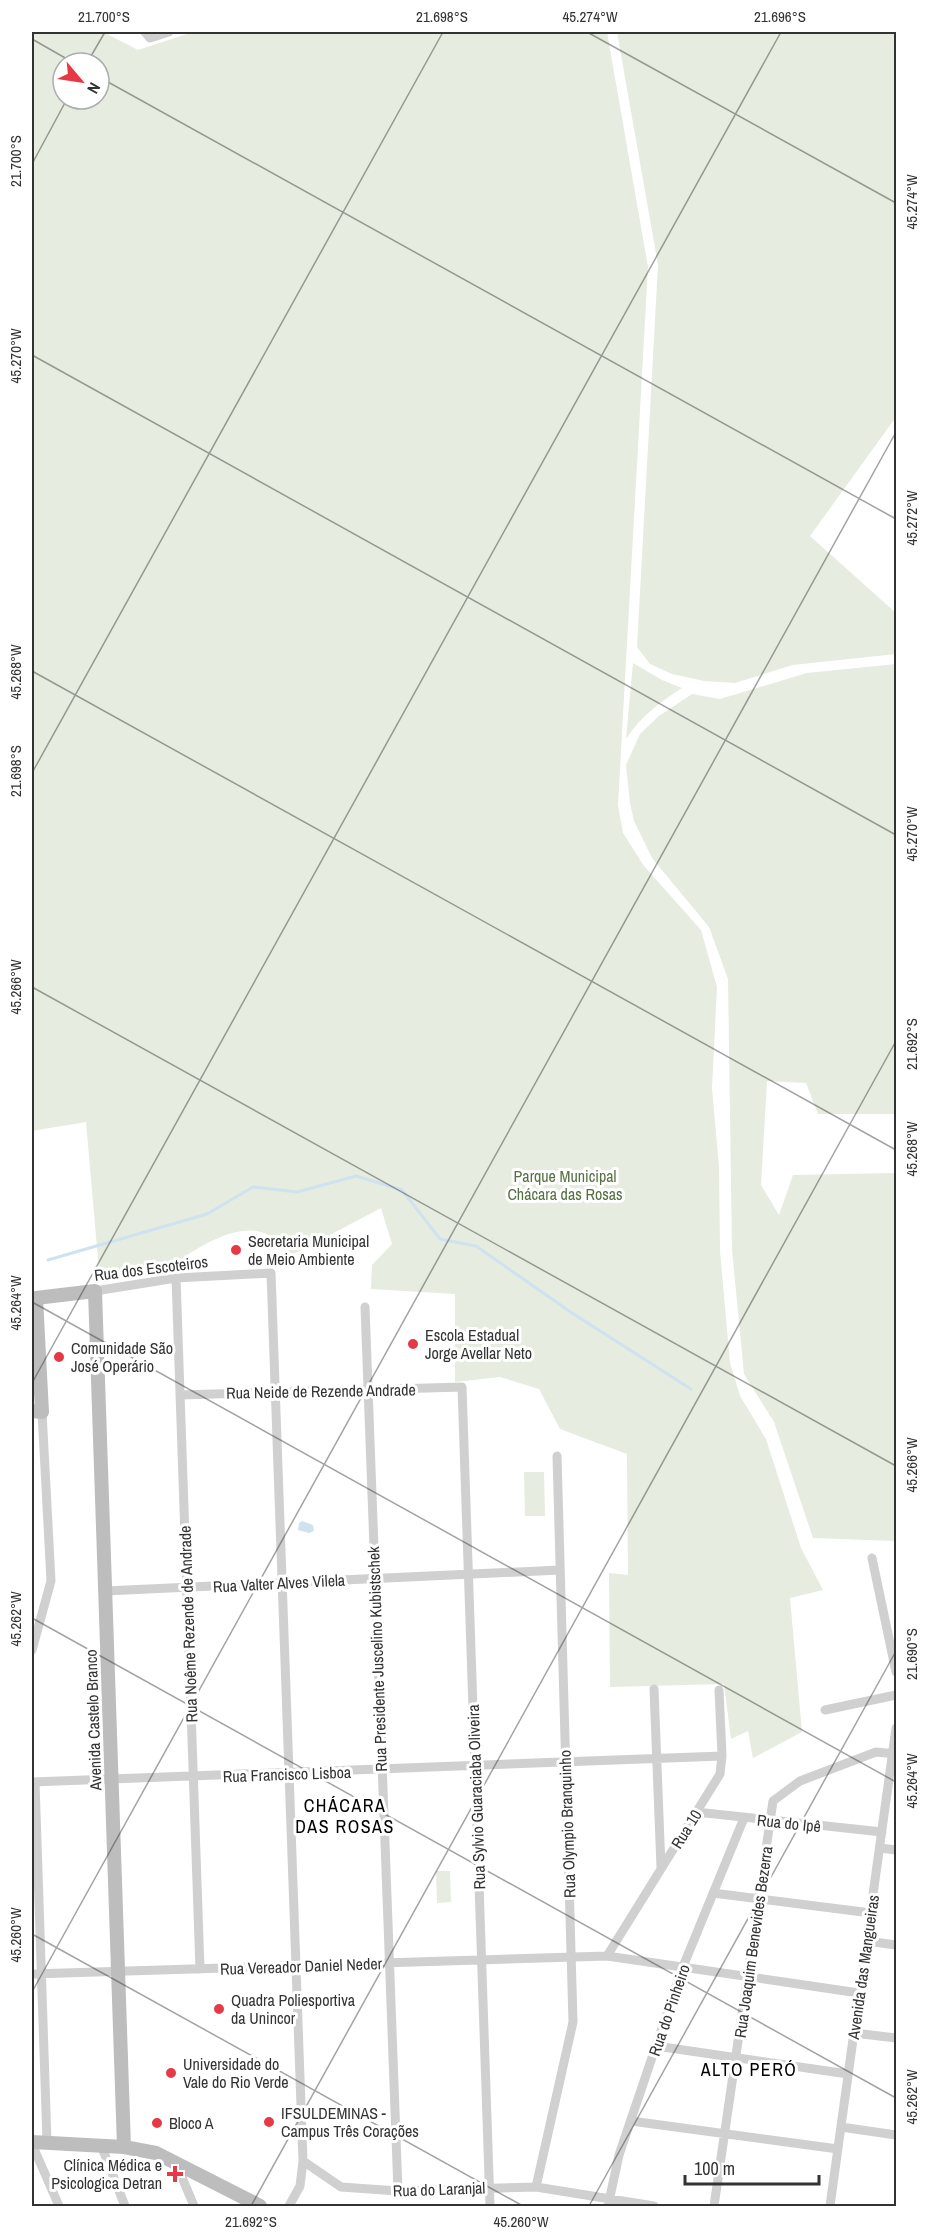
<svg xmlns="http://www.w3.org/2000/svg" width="928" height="2238" font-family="'Archivo Narrow',sans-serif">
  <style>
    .green { fill: #e6ecdf; fill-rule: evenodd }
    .water { fill: #cfe2ee }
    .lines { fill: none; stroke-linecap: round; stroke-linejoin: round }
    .stream { stroke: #cfe2ee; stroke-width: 3 }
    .street { stroke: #d0d0d0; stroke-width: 9 }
    .secondary { stroke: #bdbdbd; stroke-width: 14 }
    .ticks { fill: none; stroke: #333; stroke-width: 1.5; stroke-opacity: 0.45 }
    .poi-dot { fill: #e63946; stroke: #fff; stroke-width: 2 }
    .labels { text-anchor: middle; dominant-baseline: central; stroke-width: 6; stroke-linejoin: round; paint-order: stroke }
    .park-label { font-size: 16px; fill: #56703f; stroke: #fff }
    .poi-label { font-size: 16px; fill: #333; stroke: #fff; text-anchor: start }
    .street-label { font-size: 16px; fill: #333; stroke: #fff }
    .neighbourhood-label { font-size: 18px; letter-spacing: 1.5px; fill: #000; stroke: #fff }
    .neatline { fill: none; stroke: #333; stroke-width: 2 }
    .ticks-label { font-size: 15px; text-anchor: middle; fill: #333 }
  </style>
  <rect width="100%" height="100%" fill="#fff"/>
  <path class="green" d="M32 32H103L138 50 193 32H607L648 267 618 805 623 833 644 866 701 930 717 987 712 1088 719 1167 720 1251 730 1363 740 1396 766 1439 801 1548 823 1590 790 1598 802 1732 753 1758 748 1731 731 1739 724 1684 610 1687 609 1573 628 1575 627 1454 560 1429 539 1389 500 1377 455 1382V1294L371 1289 372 1265 392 1244 381 1208 288 1257C284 1251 279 1243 273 1238 247 1219 210 1241 187 1255V1271L100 1282 86 1122 32 1131ZM63 63H99V99H63Z
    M617 32H896V417L810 536 896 613V654L793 665 735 683 704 681 672 674 650 664 637 647 658 265Z
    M633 663 662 680 682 688C660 702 641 716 626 739Z
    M896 664V1114H818L806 1083 767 1081 761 1185 779 1215 793 1175 896 1173V1541L813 1538 774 1422 744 1374 732 1250 728 979 709 927 652 858 634 821 630 803 626 765 640 734 659 716 692 694 720 699 807 673Z
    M524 1472H544L545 1516H525Z
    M436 1871H450L451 1902 437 1903Z"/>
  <path class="water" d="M302 1521 313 1525 314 1531 309 1533 298 1530 299 1523Z"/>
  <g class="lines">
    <path class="stream" d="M48 1260 207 1214 253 1187 297 1192 356 1176 402 1190 440 1239 476 1246 572 1313 691 1389"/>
    <path class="street" d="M145 32 150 38 169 32
      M176 1278 200 1969
      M95 1291 176 1278 271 1273 303 2161 300 2186 289 2206
      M365 1307 398 2191
      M180 1395 462 1387 490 2206
      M872 1558 896 1672
      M105 1591 560 1570
      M32 1650 51 1581 42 1412
      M654 1689 661 1867
      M825 1710 896 1695
      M32 1782 722 1756
      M35 1782 47 2142
      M696 1812 882 1832
      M880 1848 896 1850
      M713 1893 871 1913
      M867 1941 896 1945
      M607 1956 720 1774 722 1756 719 1690
      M32 1974 607 1956 859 1993
      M854 2033 896 2038
      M656 2046 848 2074
      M631 2121 838 2149
      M841 2127 896 2135
      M32 2144 59 2206
      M101 2145 125 2206
      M303 2161 341 2187 398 2191 536 2187 654 2206
      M176 2163 194 2206
      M536 2187 573 2022 557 1456
      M608 2206 619 2155 682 1969 744 1818
      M714 2206 773 1801 800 1781 876 1752 896 1754
      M830 2206 896 1728"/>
    <path class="secondary" d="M32 1411 42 1412 36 1298 95 1291 124 2147
      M32 2142 124 2147 156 2153 260 2206"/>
  </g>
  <path class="ticks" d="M587 32 896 203M32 39 74 63M87 63 105 32M99 77 896 519M32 164 67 99M32 355 896 835M32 671 896 1150M32 773 443 32M32 987 896 1466M32 1302 896 1782M32 1383 781 32M32 1618 896 2098M32 1934 523 2206M32 1992 896 432M251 2206 896 1041M589 2206 896 1651"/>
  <g class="poi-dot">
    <circle cx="236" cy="1250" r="6"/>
    <circle cx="413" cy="1344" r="6"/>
    <circle cx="59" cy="1357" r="6"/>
    <circle cx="219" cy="2009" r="6"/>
    <circle cx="171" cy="2073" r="6"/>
    <circle cx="269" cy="2122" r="6"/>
    <circle cx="157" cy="2123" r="6"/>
    <path d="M172 2165h6v6h6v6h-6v6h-6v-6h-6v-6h6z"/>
  </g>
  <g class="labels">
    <g class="park-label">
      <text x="565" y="1176">Parque Municipal<tspan x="565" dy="18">Chácara das Rosas</tspan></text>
    </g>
    <g class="poi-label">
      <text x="248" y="1241">Secretaria Municipal<tspan x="248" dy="18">de Meio Ambiente</tspan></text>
      <text x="425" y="1335">Escola Estadual<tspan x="425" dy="18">Jorge Avellar Neto</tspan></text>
      <text x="71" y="1348">Comunidade São<tspan x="71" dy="18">José Operário</tspan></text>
      <text x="231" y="2000">Quadra Poliesportiva<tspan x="231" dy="18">da Unincor</tspan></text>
      <text x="183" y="2064">Universidade do<tspan x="183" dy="18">Vale do Rio Verde</tspan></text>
      <text x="281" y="2113">IFSULDEMINAS -<tspan x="281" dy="18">Campus Três Corações</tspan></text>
      <text x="169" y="2123">Bloco A</text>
      <text x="162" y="2165" text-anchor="end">Clínica Médica e<tspan x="162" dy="18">Psicologica Detran</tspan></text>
    </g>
    <g class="street-label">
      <text transform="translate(151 1268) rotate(-7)">Rua dos Escoteiros</text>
      <text transform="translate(321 1391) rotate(-1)">Rua Neide de Rezende Andrade</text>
      <text transform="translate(279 1583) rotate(-3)">Rua Valter Alves Vilela</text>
      <text transform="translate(188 1624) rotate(-92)">Rua Noême Rezende de Andrade</text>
      <text transform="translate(377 1659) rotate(-92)">Rua Presidente Juscelino Kubistschek</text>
      <text transform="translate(93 1720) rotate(-92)">Avenida Castelo Branco</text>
      <text transform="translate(287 1774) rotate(-2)">Rua Francisco Lisboa</text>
      <text transform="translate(476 1797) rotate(-92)">Rua Sylvio Guaraciaba Oliveira</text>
      <text transform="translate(789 1823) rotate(6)">Rua do Ipê</text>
      <text transform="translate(567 1824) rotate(-92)">Rua Olympio Branquinho</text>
      <text transform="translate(686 1829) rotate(-58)">Rua 10</text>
      <text transform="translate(753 1942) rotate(-82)">Rua Joaquim Benevides Bezerra</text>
      <text transform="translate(301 1966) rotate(-2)">Rua Vereador Daniel Neder</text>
      <text transform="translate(863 1967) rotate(-82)">Avenida das Mangueiras</text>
      <text transform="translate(669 2010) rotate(-71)">Rua do Pinheiro</text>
      <text transform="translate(439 2189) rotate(-2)">Rua do Laranjal</text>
    </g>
    <g class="neighbourhood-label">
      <text x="345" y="1805">CHÁCARA<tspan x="345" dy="21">DAS ROSAS</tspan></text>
      <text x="749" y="2069">ALTO PERÓ</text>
    </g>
  </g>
  <rect width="928" height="2238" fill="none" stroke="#ffffff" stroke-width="66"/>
  <g transform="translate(81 81) rotate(119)"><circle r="28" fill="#ffffff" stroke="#adadad" stroke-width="1.5"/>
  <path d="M0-4.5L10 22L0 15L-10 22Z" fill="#e63946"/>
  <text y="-9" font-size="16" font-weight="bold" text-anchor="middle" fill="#333333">N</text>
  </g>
  <path d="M685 2175v9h134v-9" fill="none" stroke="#333333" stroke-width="3"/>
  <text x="694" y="2175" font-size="18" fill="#333333" stroke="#ffffff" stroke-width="4.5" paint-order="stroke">100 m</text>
  <rect x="33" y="33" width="862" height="2172" class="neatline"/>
  <g class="ticks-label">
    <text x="104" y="22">21.700°S</text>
    <text x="442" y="22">21.698°S</text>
    <text x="590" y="22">45.274°W</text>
    <text x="780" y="22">21.696°S</text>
    <text transform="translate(16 161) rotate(-90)" y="5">21.700°S</text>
    <text transform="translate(912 202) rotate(-90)" y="5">45.274°W</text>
    <text transform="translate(16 356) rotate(-90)" y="5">45.270°W</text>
    <text transform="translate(912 518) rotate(-90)" y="5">45.272°W</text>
    <text transform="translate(16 672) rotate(-90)" y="5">45.268°W</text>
    <text transform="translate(16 771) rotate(-90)" y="5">21.698°S</text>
    <text transform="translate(912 834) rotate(-90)" y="5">45.270°W</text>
    <text transform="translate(16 987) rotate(-90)" y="5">45.266°W</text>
    <text transform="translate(912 1044) rotate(-90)" y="5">21.692°S</text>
    <text transform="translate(912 1149) rotate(-90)" y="5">45.268°W</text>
    <text transform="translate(16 1303) rotate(-90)" y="5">45.264°W</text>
    <text transform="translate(912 1465) rotate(-90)" y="5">45.266°W</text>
    <text transform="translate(16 1619) rotate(-90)" y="5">45.262°W</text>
    <text transform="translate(912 1654) rotate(-90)" y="5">21.690°S</text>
    <text transform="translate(912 1781) rotate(-90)" y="5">45.264°W</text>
    <text transform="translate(16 1935) rotate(-90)" y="5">45.260°W</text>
    <text transform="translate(912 2097) rotate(-90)" y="5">45.262°W</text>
    <text x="251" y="2227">21.692°S</text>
    <text x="521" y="2227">45.260°W</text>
  </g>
</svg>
